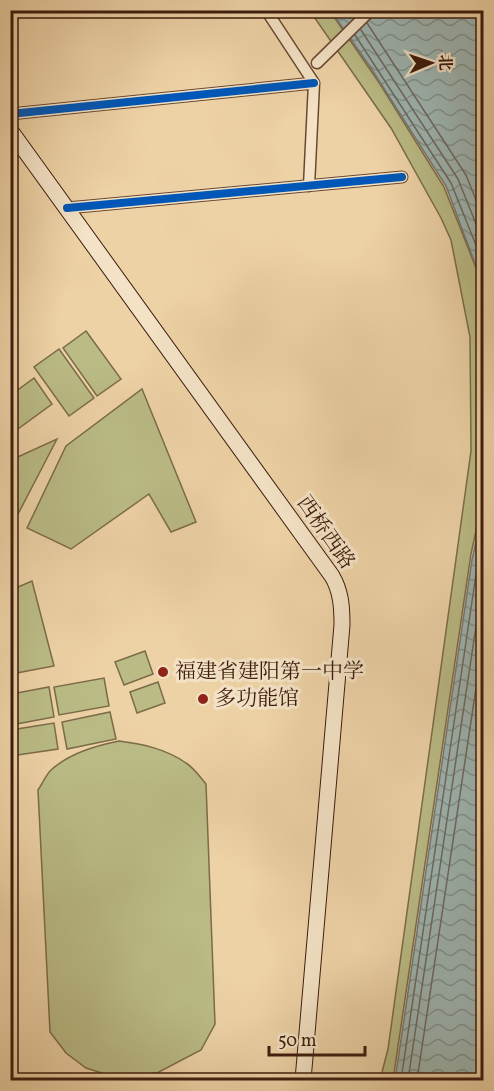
<svg xmlns="http://www.w3.org/2000/svg" width="494" height="1091" font-family="Vollkorn,'Noto Serif SC',serif">
  <style>
    .green { fill: #babb85; stroke: #7c6b49; stroke-width: 1.5 }
    .water { fill: url(#water-waves); stroke: #777770; stroke-width: 1.5 }
    .lines { fill: none; stroke-linecap: round; stroke-linejoin: round }
    .shore { stroke: #6d6860; stroke-width: 1.5 }
    .minor-casing { stroke: #694933; stroke-width: 13 }
    .secondary-casing { stroke: #3d1b0d; stroke-width: 17 }
    .minor { stroke: #f3e2c5; stroke-width: 10 }
    .secondary { stroke: #f3e2c5; stroke-width: 15 }
    .cycleway-casing { stroke: #f3e2c5; stroke-width: 11 }
    .cycleway { stroke: #0057b8; stroke-width: 8 }
    .poi-dot { fill: #8f2418; stroke: #f3e2c5; stroke-width: 2 }
    .labels { text-anchor: middle; dominant-baseline: central; stroke-width: 6; stroke-linejoin: round; paint-order: stroke }
    .street-label { font-size: 21px; fill: #3d1b0d; stroke: #f3e2c5 }
    .poi-label { font-size: 21px; fill: #3d1b0d; stroke: #f3e2c5; text-anchor: start }
  </style>
  <defs>
    <pattern id="water-waves" width="16" height="10" patternUnits="userSpaceOnUse" patternTransform="scale(1.5)"><rect width="16" height="10" fill="#9db5b2"/><path d="M0 5q4-4 8 0t8 0" fill="none" stroke="#81928f"/></pattern>
  </defs>
  <rect width="100%" height="100%" fill="#edd2a6"/>
  <filter id="stains"><feTurbulence type="fractalNoise" baseFrequency=".00333" numOctaves="4"/><feColorMatrix values="0 0 0 0 .2 0 0 0 0 .09 0 0 0 0 .02 0 0 0 .5 -.17"/></filter>
  <radialGradient id="worn" r=".72"><stop offset=".6" stop-color="#630" stop-opacity="0"/><stop offset="1" stop-color="#630" stop-opacity=".3"/></radialGradient>
  <path class="green" d="M310 11H330L380 84 444 187 480 278 483 298V499L471 554 393 1080H380L388 1049 471 451 470 337 451 240 441 218 391 128Z
    M86 331 121 379 97 396 63 348Z
    M59 349 94 398 69 416 34 367Z
    M34 378 52 404 11 434V395Z
    M142 389 196 522 171 532 149 494 71 549 27 528 66 446Z
    M57 439 17 516 11 512V460Z
    M32 581 54 666 11 674V590Z
    M145 651 153 674 124 685 115 662Z
    M104 678 109 706 59 715 54 687Z
    M158 682 165 703 137 713 130 692Z
    M49 687 54 717 11 725V694Z
    M110 712 116 739 67 749 62 722Z
    M54 723 58 749 11 756V730Z
    M119 741C143 744 166 749 186 763 194 768 200 777 206 784L215 1024 201 1050 157 1073 132 1076 108 1075 86 1068 66 1053 50 1032 38 790C42 784 46 775 51 770 70 753 95 746 119 741Z"/>
  <path class="water" d="M331 11H483V285L446 186 371 68Z
    M483 508V1080H395L472 560Z"/>
  <g class="lines">
    <path class="shore" d="M367 23 466 175 484 220
      M361 30 458 179 484 244
      M355 35 451 183 484 265
      M401 1080 478 561 484 536
      M408 1080 484 573
      M417 1080 484 635"/>
    <defs>
      <path id="minor" d="M266 10 314 83 309 186
        M317 63 371 10
        M10 114 314 83
        M67 208 402 177"/>
      <path id="secondary" d="M10 130 332 576C341 591 342 607 342 625L303 1080"/>
    </defs>
    <use href="#minor" class="minor-casing"/>
    <use href="#secondary" class="secondary-casing"/>
    <use href="#minor" class="minor"/>
    <use href="#secondary" class="secondary"/>
    <defs>
      <path id="cycleway" d="M10 114 314 83
        M67 208 402 177"/>
    </defs>
    <use href="#cycleway" class="cycleway-casing"/>
    <use href="#cycleway" class="cycleway"/>
  </g>
  <g class="poi-dot">
    <circle cx="163" cy="672" r="6"/>
    <circle cx="203" cy="699" r="6"/>
  </g>
  <g class="labels">
    <g class="street-label">
      <text transform="translate(325 533) rotate(55)">西桥西路</text>
    </g>
    <g class="poi-label">
      <text x="175" y="672">福建省建阳第一中学</text>
      <text x="215" y="699">多功能馆</text>
    </g>
  </g>
  <rect width="494" height="1091" fill="none" stroke="#edd2a6" stroke-width="36"/>
  <rect x="12" y="12" width="470" height="1067" fill="none" stroke="#3d1b0d" stroke-width="3"/>
  <rect x="18" y="18" width="458" height="1055" fill="none" stroke="#3d1b0d" stroke-width="1.5"/>
  <g transform="translate(431 63) rotate(88)" stroke="#f3e2c5" stroke-width="4.5" paint-order="stroke">
  <path d="M0-4.5L10 22L0 15L-10 22Z" fill="#3d1b0d"/>
  <text y="-9" font-size="16" font-weight="bold" text-anchor="middle" fill="#3d1b0d">北</text>
  </g>
  <path d="M269 1046v9h96v-9" fill="none" stroke="#3d1b0d" stroke-width="3"/>
  <text x="278" y="1046" font-size="18" fill="#3d1b0d" stroke="#f3e2c5" stroke-width="4.5" paint-order="stroke">50 m</text>
  <rect width="100%" height="100%" filter="url(#stains)"/>
  <rect width="100%" height="100%" fill="url(#worn)"/>
</svg>
